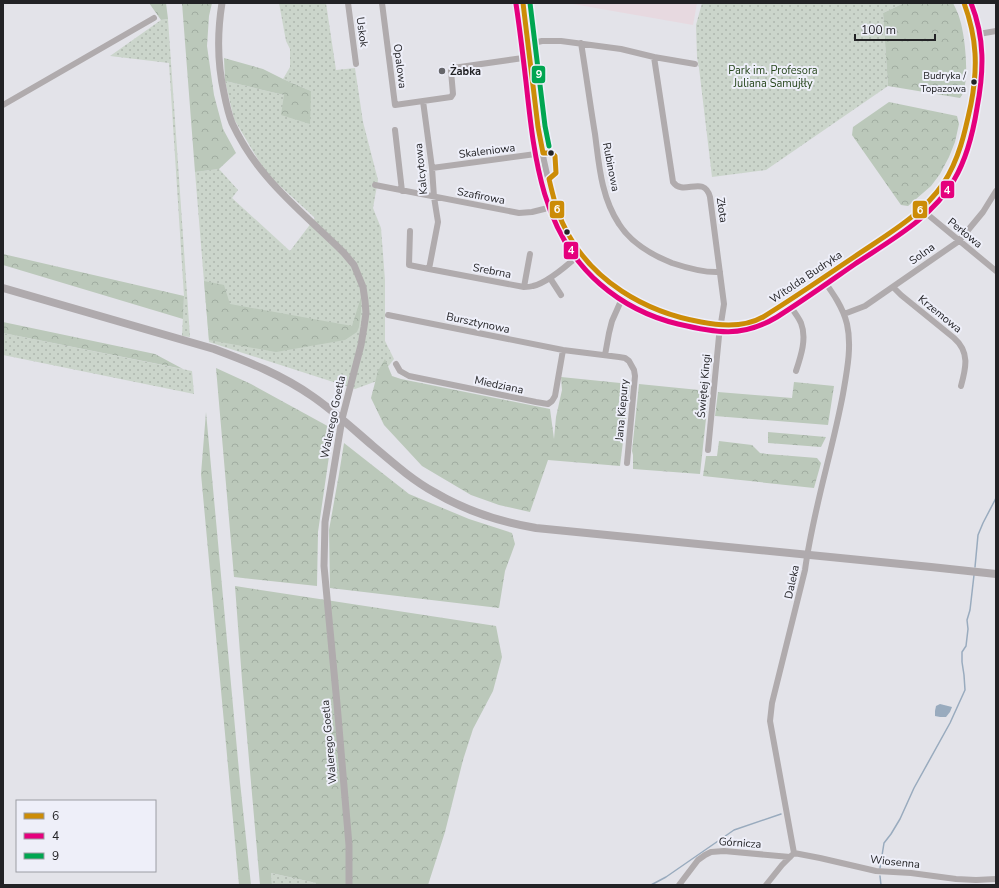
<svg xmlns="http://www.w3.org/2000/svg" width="999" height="888" font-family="'Nunito Sans',sans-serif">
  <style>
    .education { fill: #e7d9e0 }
    .grass { fill: url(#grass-dots) }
    .forest { fill: url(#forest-crowns) }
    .water { fill: #99abbe }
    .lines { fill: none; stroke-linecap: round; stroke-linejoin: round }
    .stream { stroke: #99abbe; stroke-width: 1.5 }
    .minor { stroke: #b0abad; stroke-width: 6 }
    .tertiary { stroke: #b0abad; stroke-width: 7 }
    .secondary { stroke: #afaaad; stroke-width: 8 }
    .bus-1-casing { stroke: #eeeff9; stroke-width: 8 }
    .bus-2-casing { stroke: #eeeff9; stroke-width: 8 }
    .bus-3-casing { stroke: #eeeff9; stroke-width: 8 }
    .bus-1 { stroke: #cc8c07; stroke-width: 5 }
    .bus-2 { stroke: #e5007d; stroke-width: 5 }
    .bus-3 { stroke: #00a651; stroke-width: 5 }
    .poi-dot { fill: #66666a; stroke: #eeeff9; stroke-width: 1.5 }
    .bus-dot { fill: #222225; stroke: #eeeff9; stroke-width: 1.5 }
    .labels { text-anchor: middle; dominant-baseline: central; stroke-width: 4; stroke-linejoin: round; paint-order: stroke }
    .bus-label { font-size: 10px; fill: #222225; stroke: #eeeff9; text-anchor: end }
    .street-label { font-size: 11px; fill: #222225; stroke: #eeeff9 }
    .park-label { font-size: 11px; fill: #26461c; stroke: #eeeff9 }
    .poi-label { font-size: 11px; font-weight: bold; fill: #222225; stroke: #eeeff9; text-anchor: start }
    .line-badge { stroke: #eeeff9; stroke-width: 1.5 }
    .badge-label { font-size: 11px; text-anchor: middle; font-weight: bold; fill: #fff }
  </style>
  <defs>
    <pattern id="grass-dots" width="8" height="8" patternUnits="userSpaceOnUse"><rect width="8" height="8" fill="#cbd5cb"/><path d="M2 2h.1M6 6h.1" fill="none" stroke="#aeb7ae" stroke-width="1.8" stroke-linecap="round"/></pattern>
    <pattern id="forest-crowns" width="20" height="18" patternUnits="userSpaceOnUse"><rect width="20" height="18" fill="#bbc8ba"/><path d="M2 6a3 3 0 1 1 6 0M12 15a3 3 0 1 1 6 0" fill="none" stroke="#a0aca0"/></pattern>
  </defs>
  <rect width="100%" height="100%" fill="#e3e3e9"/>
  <path class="education" d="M567 3H697L693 25Z"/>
  <path class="grass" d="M279 3H326L336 70 355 68 363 122 378 180 373 208 381 228 385 280V341L394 359 377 381 355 389 209 342 195 172 219 169 238 190 232 198 290 251 315 218 266 173 234 119 225 81 284 95 311 91 283 79 290 67V49L286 41Z
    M702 3H904L883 13 888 86 766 170 712 177 699 68 697 57 696 25Z
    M168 19 190 337 182 336 184 296 169 63 110 56 161 20Z
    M3 333 192 371 194 394 3 355Z
    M271 873 316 883V885H272Z"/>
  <path class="forest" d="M149 3H166L168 19 161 20Z
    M182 3H212L209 16 207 46 214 95 223 129 236 153 219 169 195 172Z
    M904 3H953C956 9 959 15 960 20 965 35 971 86 960 98L888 86 883 13Z
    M224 58 263 69 283 79 311 91 310 124 281 115 284 95 225 81Z
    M889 102 957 116 959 124 955 142 949 157 940 174 931 186 908 206 901 205 852 135 853 127Z
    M3 254 184 296 183 319 3 265Z
    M204 281 224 285 230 304 352 326 361 297V311L359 327 357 332 345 340 276 352 209 340Z
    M3 322 155 354 183 369 3 333Z
    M385 359 392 376 401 379 550 409 554 439 556 417 562 390 561 377 630 384 620 466 548 460 530 512 499 505 471 495 422 466 384 425 371 398 378 371Z
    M216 368 251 384 333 429 318 532 317 586 234 577Z
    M794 382 834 386 828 425 715 416 718 392 792 398Z
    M639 384 709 391 700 474 633 469V455L632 451Z
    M206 412 240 782 251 885H239L201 474Z
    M768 432 826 437 821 447 768 443Z
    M719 441 752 445 760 453 767 454 817 458 821 463 814 488 703 476 706 456H717Z
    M344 443 409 494 469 519 512 533 515 544 505 571 499 608 330 588 329 530 339 474Z
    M235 586 496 626 502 657 493 691 473 729 463 760 445 832 428 885H316V883L271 873 272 885H260L242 680Z"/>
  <path class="water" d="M940 704 952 707 950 712 946 717H940L935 716V711L936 706Z"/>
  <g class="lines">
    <path class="stream" d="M975 567 978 535 983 523 996 498
      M880 868 884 843 891 834 900 819 914 788 950 723 965 690 964 675 962 662V652L966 646 968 629 967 620 970 610 974 575
      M880 876 881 885
      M651 885 666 877 734 830 781 814"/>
    <path class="minor" d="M348 3 356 64
      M382 3 395 105 451 97 453 94 451 71 453 68 530 57
      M523 3C527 31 531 60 534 88 539 135 545 187 566 230 587 272 630 305 676 316 701 322 728 330 754 321 770 316 791 299 805 290 838 268 870 246 903 224 917 212 931 200 942 185 957 164 964 139 969 114 977 76 980 40 964 3
      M973 35 996 31
      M581 43C586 73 590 104 595 134 599 164 601 197 619 224 631 243 652 255 672 263 687 268 704 273 720 272
      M529 44 542 41H561L621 49 654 57
      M695 64 654 57 673 182C683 197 704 174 710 197L724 304 719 336 708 450
      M423 101 432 168 434 197 438 222 429 269 524 287C527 287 530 287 533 286 547 283 570 263 581 253
      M3 105 154 18
      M395 130 402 191
      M432 168 543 153
      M375 185 519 213 532 212 556 206
      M921 209 996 271
      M410 231 409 265 429 269
      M550 278 561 295
      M524 287 530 254
      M893 287 901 295 954 338C970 352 966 368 961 386
      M787 302C792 309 798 316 801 323 807 338 801 356 796 371
      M844 314 865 306 959 241 983 212 996 191
      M388 315 563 350 619 357 625 358 629 361 634 370 635 376 627 463
      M605 355 609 333 612 321 624 294
      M396 364 400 371 409 376 536 402 548 404 552 401 555 396 563 350
      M794 853 820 858 876 871 911 873 956 879 976 880 996 879
      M679 885 698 860 705 855 711 852 724 851 790 857
      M766 885 782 865 794 853 770 721 772 703 805 570C813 510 832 453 843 394 847 371 852 346 847 324 843 307 832 292 822 278"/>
    <path class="tertiary" d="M222 3C217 34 217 62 224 93 226 103 228 113 232 123 241 142 254 162 268 178 291 205 319 228 344 253L354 265 363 287 365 301 366 313 364 327 361 345 342 419 325 522 324 566 337 704 349 845V885"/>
    <path class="secondary" d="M3 288 214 349C249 362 282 375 312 396 334 411 353 429 373 446 392 462 412 480 434 492 466 511 500 522 536 528L931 567 996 574"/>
    <defs>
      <path id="bus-1" d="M523 3 538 127 543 153H552L555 156 556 173 549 179C553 196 557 213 565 228 591 281 645 312 701 322 721 326 744 328 763 317 794 298 824 277 854 257 886 235 921 216 943 184 959 160 965 132 971 104 978 68 977 38 964 3"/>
      <path id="bus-2" d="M516 4C520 30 523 56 526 82 534 155 541 233 600 284 623 304 649 317 678 324 716 333 742 338 777 317 804 300 829 282 855 264 891 240 932 218 954 180 967 158 973 133 977 108 984 71 985 38 971 3"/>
      <path id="bus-3" d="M530 3 545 126 549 146"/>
    </defs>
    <use href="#bus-1" class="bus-1-casing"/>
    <use href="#bus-2" class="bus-2-casing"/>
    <use href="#bus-3" class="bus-3-casing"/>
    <use href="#bus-1" class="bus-1"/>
    <use href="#bus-2" class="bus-2"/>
    <use href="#bus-3" class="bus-3"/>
  </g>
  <circle class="poi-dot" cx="442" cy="71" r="4"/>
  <g class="bus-dot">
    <circle cx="974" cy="82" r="3.5"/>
    <circle cx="551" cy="153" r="3.5"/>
    <circle cx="567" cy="232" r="3.5"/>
  </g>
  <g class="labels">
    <g class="bus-label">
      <text x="966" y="76">Budryka /<tspan x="966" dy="13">Topazowa</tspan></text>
    </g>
    <g class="street-label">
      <text transform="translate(362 32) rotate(82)">Uskok</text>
      <text transform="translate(400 66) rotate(83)">Opalowa</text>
      <text transform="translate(487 151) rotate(-7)">Skaleniowa</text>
      <text transform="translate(611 167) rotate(79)">Rubinowa</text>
      <text transform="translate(421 169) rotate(-96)">Kalcytowa</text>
      <text transform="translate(481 196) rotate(11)">Szafirowa</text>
      <text transform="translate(722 210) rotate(82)">Złota</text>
      <text transform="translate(965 233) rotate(39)">Perłowa</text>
      <text transform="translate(922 254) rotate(-35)">Solna</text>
      <text transform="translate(492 271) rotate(11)">Srebrna</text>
      <text transform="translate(806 277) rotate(-34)">Witolda Budryka</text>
      <text transform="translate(940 314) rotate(39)">Krzemowa</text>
      <text transform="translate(478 323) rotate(12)">Bursztynowa</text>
      <text transform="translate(499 385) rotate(12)">Miedziana</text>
      <text transform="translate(704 386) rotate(-85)">Świętej Kingi</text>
      <text transform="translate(622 410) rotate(-85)">Jana Kiepury</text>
      <text transform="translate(333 417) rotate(-78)">Walerego Goetla</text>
      <text transform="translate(792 582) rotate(-78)">Daleka</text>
      <text transform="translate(329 742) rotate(-95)">Walerego Goetla</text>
      <text transform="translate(740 843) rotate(4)">Górnicza</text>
      <text transform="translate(895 862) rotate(6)">Wiosenna</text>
    </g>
    <g class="park-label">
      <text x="773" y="70">Park im. Profesora<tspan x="773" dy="13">Juliana Samujłły</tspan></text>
    </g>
    <g class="poi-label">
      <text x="450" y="71">Żabka</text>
    </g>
  </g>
  <g class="line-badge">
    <rect x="531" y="65" width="15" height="19" rx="4" fill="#00a651"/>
    <rect x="940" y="180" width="15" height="19" rx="4" fill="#e5007d"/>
    <rect x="549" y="200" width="16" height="19" rx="4" fill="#cc8c07"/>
    <rect x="912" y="200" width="16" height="19" rx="4" fill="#cc8c07"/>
    <rect x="563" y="241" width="16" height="19" rx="4" fill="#e5007d"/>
  </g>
  <g class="badge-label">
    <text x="539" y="78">9</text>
    <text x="947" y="194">4</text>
    <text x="557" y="213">6</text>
    <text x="920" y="214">6</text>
    <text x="571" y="254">4</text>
  </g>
  <rect width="999" height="888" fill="none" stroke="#222225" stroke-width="8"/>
  <rect x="16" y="800" width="140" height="72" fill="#eeeff9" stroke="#9c9da4"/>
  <rect x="24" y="813" width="20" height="6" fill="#cc8c07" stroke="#9c9da4"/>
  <text x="52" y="820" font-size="12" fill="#222225">6</text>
  <rect x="24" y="833" width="20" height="6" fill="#e5007d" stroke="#9c9da4"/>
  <text x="52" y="840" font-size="12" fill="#222225">4</text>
  <rect x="24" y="853" width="20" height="6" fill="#00a651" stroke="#9c9da4"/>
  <text x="52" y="860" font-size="12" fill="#222225">9</text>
  <path d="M855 34v6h80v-6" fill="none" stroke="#222225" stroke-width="2"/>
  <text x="861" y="34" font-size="12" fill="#222225" stroke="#eeeff9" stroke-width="3" paint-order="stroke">100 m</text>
</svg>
